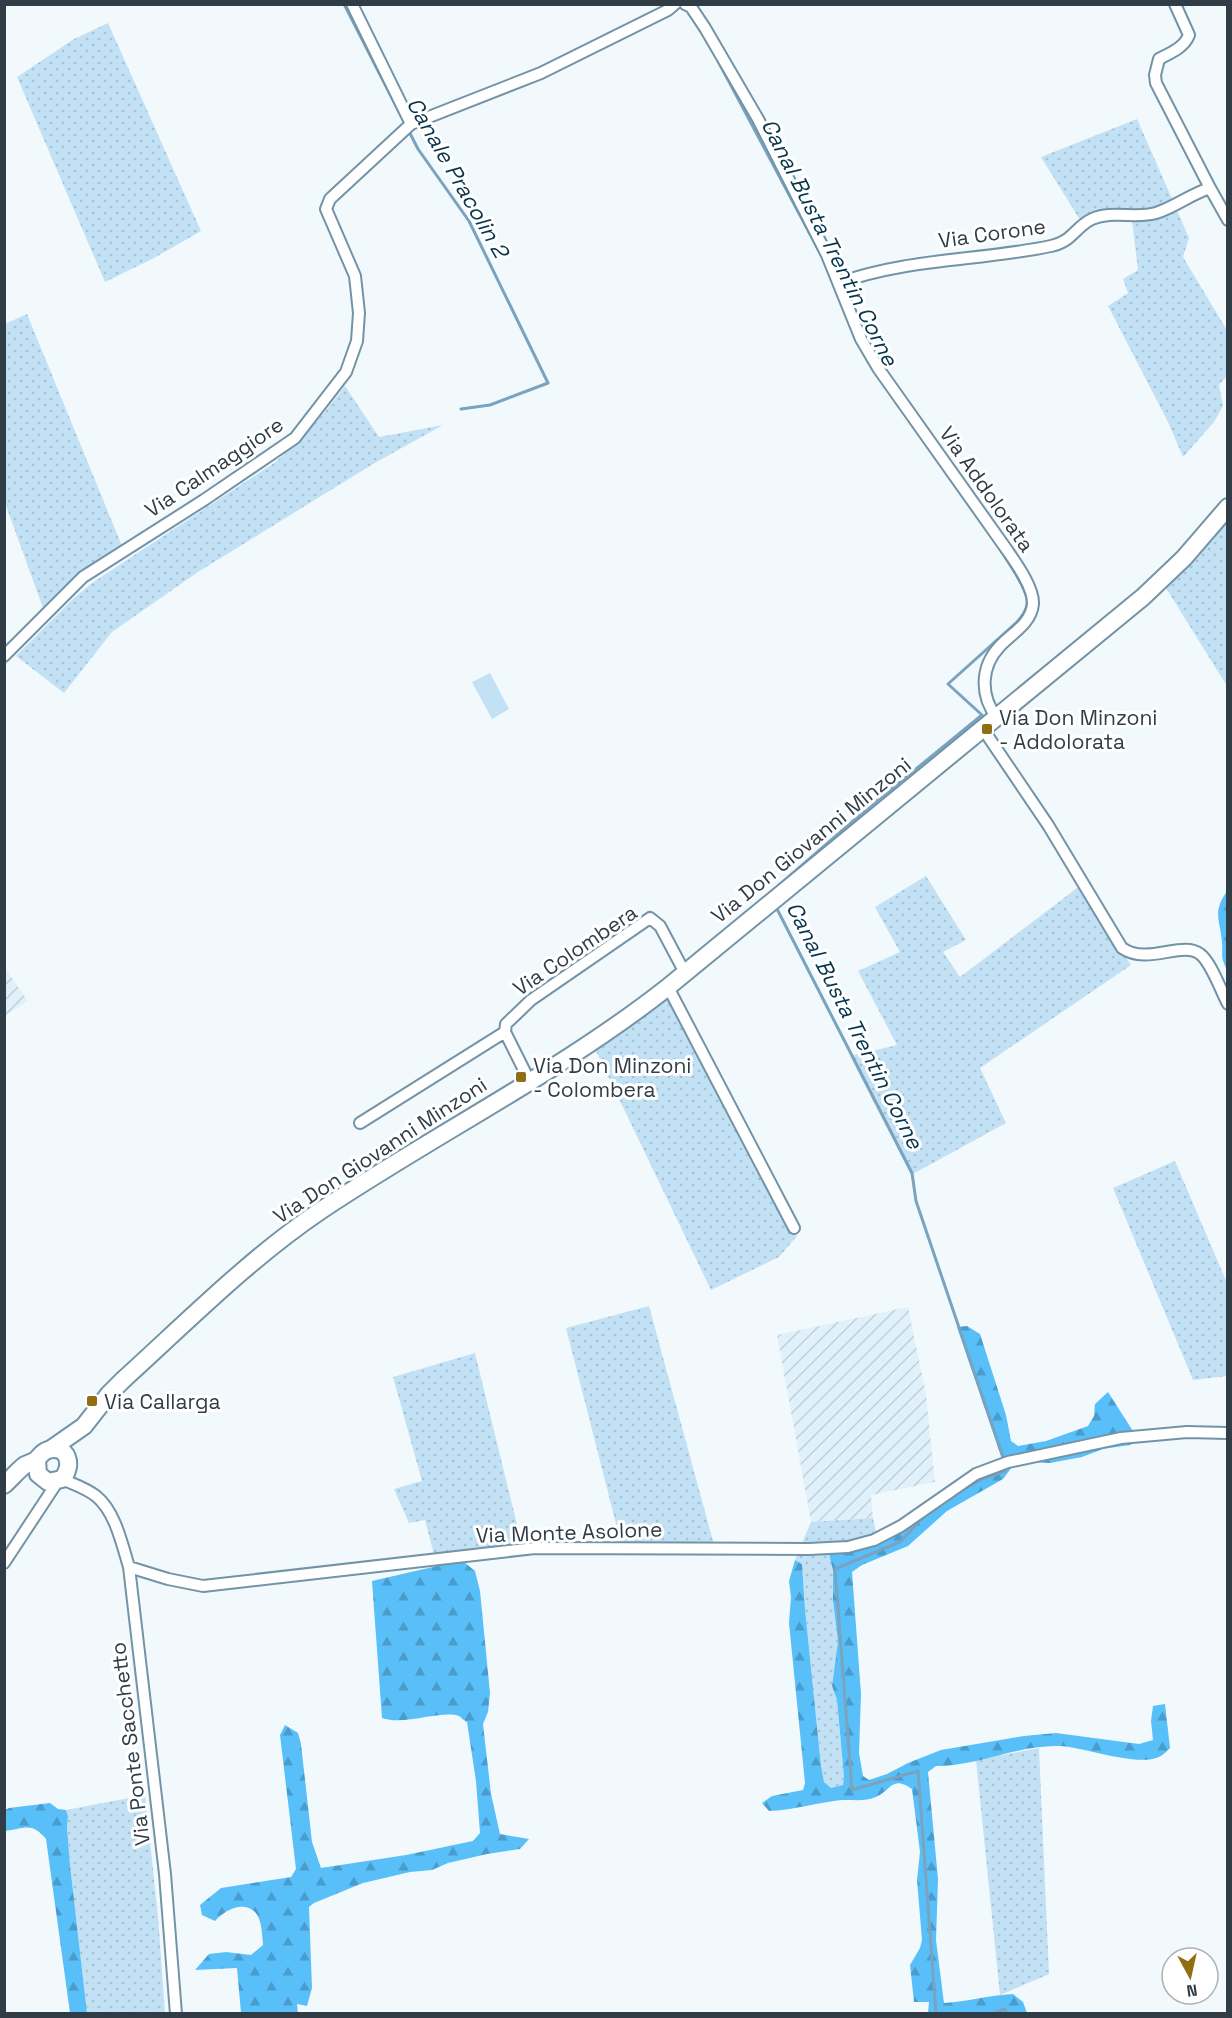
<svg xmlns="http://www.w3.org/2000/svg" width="1232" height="2018" font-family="'Space Grotesk',sans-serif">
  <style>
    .industrial { fill: url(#industrial-furrows) }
    .grass { fill: url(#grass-dots) }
    .forest { fill: url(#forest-firs) }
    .park { fill: #c2e1f5 }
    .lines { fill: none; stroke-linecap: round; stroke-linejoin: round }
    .stream { stroke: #79a3be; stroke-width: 3 }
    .street-casing { stroke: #7393a7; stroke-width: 14 }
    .secondary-casing { stroke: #7393a7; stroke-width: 20 }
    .street { stroke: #fff; stroke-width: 10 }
    .secondary { stroke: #fff; stroke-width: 16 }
    .poi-dot { fill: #906e14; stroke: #fff; stroke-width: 2 }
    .labels { text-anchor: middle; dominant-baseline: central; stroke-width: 6; stroke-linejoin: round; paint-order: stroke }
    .street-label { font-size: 21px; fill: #303d46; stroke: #fff }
    .poi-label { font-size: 21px; fill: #303d46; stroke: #fff; text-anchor: start }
    .water-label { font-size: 22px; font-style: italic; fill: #07354c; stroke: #fff }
  </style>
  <defs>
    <pattern id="industrial-furrows" width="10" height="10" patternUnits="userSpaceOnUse" patternTransform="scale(1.5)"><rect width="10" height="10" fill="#e0f1fb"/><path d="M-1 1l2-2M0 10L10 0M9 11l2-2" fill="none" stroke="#c0d0d8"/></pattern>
    <pattern id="grass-dots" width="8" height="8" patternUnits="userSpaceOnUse" patternTransform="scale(1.5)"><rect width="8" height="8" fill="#c2e1f5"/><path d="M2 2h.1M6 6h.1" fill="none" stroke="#a7c2d3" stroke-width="1.8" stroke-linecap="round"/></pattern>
    <pattern id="forest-firs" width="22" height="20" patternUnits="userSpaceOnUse" patternTransform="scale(1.5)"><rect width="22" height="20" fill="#58bff8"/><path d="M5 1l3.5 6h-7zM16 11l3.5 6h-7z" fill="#499ccb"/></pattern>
  </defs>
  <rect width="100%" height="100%" fill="#f2f9fd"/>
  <path class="industrial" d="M5 968 28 1001 5 1016H4Z
    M908 1307 926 1394 935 1482 871 1495 873 1518 811 1522 777 1335Z"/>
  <path class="grass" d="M108 23 201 231 156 257 105 282 17 77 74 39Z
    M1137 119 1173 201C1164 205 1155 210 1146 211 1118 213 1106 205 1080 220L1041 157Z
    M1176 208 1189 238 1183 257 1228 332 1227 376 1219 385 1223 406 1214 422 1183 457 1168 422 1108 306 1128 293 1123 279 1138 270 1132 221 1154 219Z
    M27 314 122 546 84 572 43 608 5 503V324Z
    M345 386 379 437 443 425 373 464 198 572 112 632 64 693 16 656 74 598 92 583 274 463C303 440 322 416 345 386Z
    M1227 522V686L1166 588 1197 557Z
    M926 876 966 940 943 952 960 977 1081 885 1131 965 980 1068 1006 1123 911 1175 850 1056 897 1045 858 971 900 952 875 907Z
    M667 995 734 1116 797 1236 779 1257 711 1290 595 1049Z
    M1175 1161 1227 1283V1376L1193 1380 1113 1188Z
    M649 1306 716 1552 623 1551 566 1328Z
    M475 1353 523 1549 450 1561 437 1566 425 1520 409 1523 394 1489 422 1481 393 1377Z
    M873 1518 877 1536 860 1541 825 1544 832 1562 833 1570V1601L838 1641 832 1686 837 1700 844 1777 843 1786 831 1788 824 1782 821 1766 805 1609 802 1564 795 1560 811 1522Z
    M1039 1748 1049 1974 1000 1995 976 1760Z
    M145 1795 158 1916 165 2013H87L70 1865 67 1827 68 1816 66 1810Z"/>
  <path class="forest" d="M1227 891V970C1220 956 1223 957 1222 942 1220 919 1212 913 1227 891Z
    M967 1326 980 1334 1006 1415 1011 1441 1018 1446 1046 1441 1088 1426 1094 1416 1095 1404 1108 1392 1138 1439 1130 1445 1103 1449 1082 1457 1050 1463 1028 1462 1012 1467 1003 1479 947 1511 908 1546 862 1565 852 1572 861 1694 859 1753 863 1776 869 1780 887 1774 908 1763 941 1750 1024 1736 1056 1733 1139 1744 1153 1740 1151 1721 1153 1706 1165 1704 1170 1748C1167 1751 1163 1755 1159 1757 1136 1767 1085 1747 1059 1746 1017 1745 978 1766 936 1766L928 1772 938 1879 936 1940 944 2003C967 2002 989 1995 1013 1994L1023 2002 1027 2013H928L929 2002H914L910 1965 920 1948 922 1940 917 1880 920 1852 912 1789C891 1775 892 1790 876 1797 863 1803 847 1798 834 1801 812 1804 792 1810 769 1811L762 1803 772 1796 803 1790 805 1783 789 1623 791 1597 789 1581 795 1560 802 1564 805 1609 821 1766 824 1782 831 1788 843 1785 844 1777 837 1700 832 1686 838 1641 833 1601V1570L829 1554C848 1552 865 1550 883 1542 926 1523 958 1484 1005 1468L957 1327Z
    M450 1561 464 1562 475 1571 480 1591 490 1693 488 1712 483 1724 491 1794 500 1834 529 1839 520 1849 487 1854 448 1863 432 1870 410 1872 363 1883 314 1903 309 1907 312 1988 307 2006 297 2004 298 2013H241L237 1968 195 1970 209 1954 226 1952 251 1955 263 1945C262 1935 262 1919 255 1912 242 1900 224 1911 215 1921L202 1915 200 1905 221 1888 291 1877 296 1869 280 1735 285 1725 298 1733 301 1744 312 1842 321 1868 406 1855 473 1841 480 1833 476 1781 467 1722C466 1722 460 1717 459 1716 440 1710 405 1726 382 1718L372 1581 437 1566Z
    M50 1803 58 1809 66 1810 68 1816 67 1827 70 1865 87 2013H70L46 1839C32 1821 23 1829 5 1831V1810L9 1808Z"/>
  <path class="park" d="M490 673 509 709 492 719 472 682Z"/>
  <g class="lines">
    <path class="stream" d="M344 4 418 149 469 221 548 383 490 405 461 409
      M718 61 819 251
      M863 351 869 363
      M770 896 769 894 867 809 982 715 948 684 1017 622C1022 616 1028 609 1027 600 1027 587 1002 553 994 540
      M776 907 912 1173 916 1201 1003 1457
      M957 1493 982 1479 1005 1471
      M925 1515 900 1542 835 1569 852 1790 918 1771 936 2014
      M993 2014 1005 2009 1006 2014"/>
    <defs>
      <path id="street" d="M352 4 411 124
        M685 4 691 7 705 28 758 119 827 255 861 339 878 368 1007 550C1016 563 1034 588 1033 604 1031 624 1012 633 1000 646 980 667 980 696 997 718
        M1175 4 1189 35C1184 48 1170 53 1159 59L1155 75 1156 83 1210 188
        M839 283C908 258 980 261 1051 246 1072 242 1075 227 1092 219 1112 210 1136 219 1156 213 1175 207 1191 194 1210 188L1228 220
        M4 656 83 577 204 500 295 438 346 372 357 341 359 313 355 276 326 209 330 199 411 124 541 73 668 10 675 4
        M983 729 1048 825 1122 948C1148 966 1182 940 1200 954 1211 962 1221 991 1228 1004
        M668 987 794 1228
        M530 1082 505 1032 506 1024 531 1000 650 918 660 926 685 973
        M360 1123 505 1032
        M62 1479C73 1484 86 1488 96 1496 115 1511 122 1544 129 1567L165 1874 176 2014
        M4 1563 58 1481
        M129 1567 168 1579 203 1586 535 1548 809 1549 848 1547 874 1540 901 1526 976 1474 1008 1462 1121 1438 1187 1432 1228 1433"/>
      <path id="secondary" d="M51 1449 84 1426 109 1394 123 1380C187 1322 249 1259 320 1211 435 1134 560 1072 668 987L1143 597 1184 558 1228 507
        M4 1485C12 1478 17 1471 25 1465 29 1463 34 1462 37 1459 41 1455 42 1452 48 1450 68 1444 74 1466 62 1479L48 1482 38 1474 37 1460"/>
    </defs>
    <use href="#street" class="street-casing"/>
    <use href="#secondary" class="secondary-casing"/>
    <use href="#street" class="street"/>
    <use href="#secondary" class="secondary"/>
  </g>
  <g class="poi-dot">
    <rect x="981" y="723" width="12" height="12" rx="3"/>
    <rect x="515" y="1071" width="12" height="12" rx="3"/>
    <rect x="86" y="1395" width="12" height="12" rx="3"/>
  </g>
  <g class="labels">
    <g class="street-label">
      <text transform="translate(992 233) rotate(-8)">Via Corone</text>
      <text transform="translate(214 467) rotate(-34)">Via Calmaggiore</text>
      <text transform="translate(987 489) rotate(55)">Via Addolorata</text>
      <text transform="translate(811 840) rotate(-39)">Via Don Giovanni Minzoni</text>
      <text transform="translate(575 950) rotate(-34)">Via Colombera</text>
      <text transform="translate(380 1150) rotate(-33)">Via Don Giovanni Minzoni</text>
      <text transform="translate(569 1532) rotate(-2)">Via Monte Asolone</text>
      <text transform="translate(130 1744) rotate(-97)">Via Ponte Sacchetto</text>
    </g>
    <g class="poi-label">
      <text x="999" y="717">Via Don Minzoni<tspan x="999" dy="24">- Addolorata</tspan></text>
      <text x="533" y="1065">Via Don Minzoni<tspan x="533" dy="24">- Colombera</tspan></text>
      <text x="104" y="1401">Via Callarga</text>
    </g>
    <g class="water-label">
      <text transform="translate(458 177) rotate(60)">Canale Pracolin 2</text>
      <text transform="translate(830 242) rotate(63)">Canal Busta Trentin Corne</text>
      <text transform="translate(855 1025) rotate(63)">Canal Busta Trentin Corne</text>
    </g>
  </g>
  <rect width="1232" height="2018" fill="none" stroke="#303d46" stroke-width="12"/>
  <g transform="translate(1190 1976) rotate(172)"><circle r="28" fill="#ffffff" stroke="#acb1b5" stroke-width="1.5"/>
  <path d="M0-4.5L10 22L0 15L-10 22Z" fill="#906e14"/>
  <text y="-9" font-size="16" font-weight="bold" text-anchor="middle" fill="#303d46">N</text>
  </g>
</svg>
